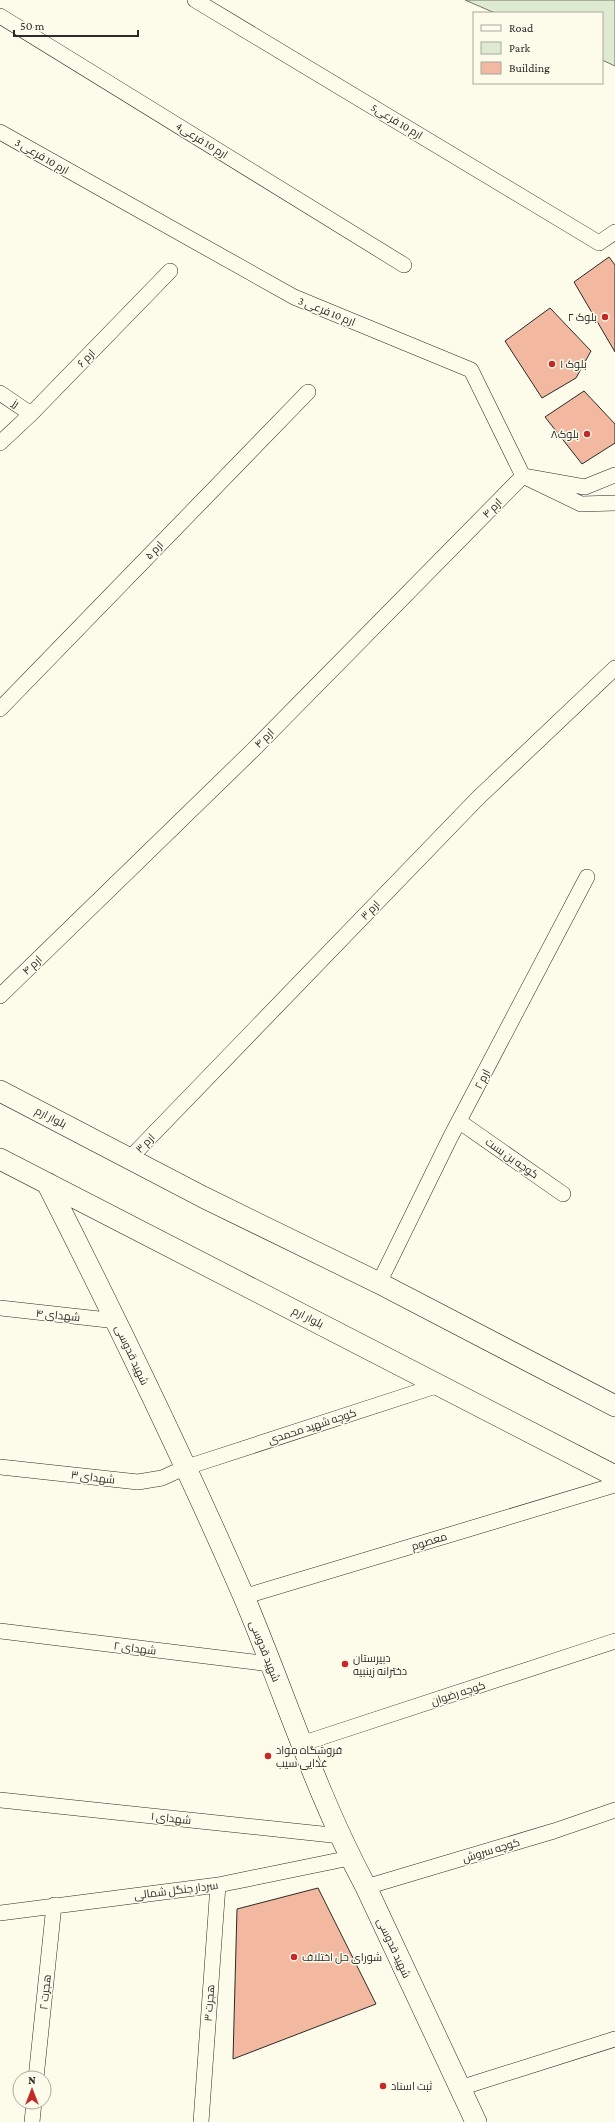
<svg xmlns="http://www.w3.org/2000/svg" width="615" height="2122" font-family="'Crimson Pro',Cairo,serif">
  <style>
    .green { fill: #deebd1; stroke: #74746e }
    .building { fill: #f2b8a0; stroke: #2b2b2b }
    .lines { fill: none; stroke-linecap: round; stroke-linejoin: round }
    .street-casing { stroke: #2b2b2b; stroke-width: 16 }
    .secondary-casing { stroke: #2b2b2b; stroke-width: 22 }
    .street { stroke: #fdfbea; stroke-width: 15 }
    .secondary { stroke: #fdfbea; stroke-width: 21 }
    .poi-dot { fill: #c62828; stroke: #fdfbea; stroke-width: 1.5 }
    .labels { text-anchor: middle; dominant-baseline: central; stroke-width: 3; stroke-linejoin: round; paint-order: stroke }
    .street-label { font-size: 11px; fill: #2b2b2b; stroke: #fdfbea }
    .poi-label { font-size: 11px; fill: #2b2b2b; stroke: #fdfbea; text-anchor: start }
  </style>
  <rect width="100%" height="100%" fill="#fdfbea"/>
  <path class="green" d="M465 0H615V66L602 60V13H495Z"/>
  <path class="building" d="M609 257 615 265V352L574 282Z
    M550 308 591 351 576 378 542 398 505 341Z
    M584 391 615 424V443L582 464 545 417Z
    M318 1888 376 2004 233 2059 237 1909Z"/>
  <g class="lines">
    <defs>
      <path id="street" d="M195 0 599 243 615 232
        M0 16 404 265
        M0 132 294 297 471 370 523 476 581 504 615 503
        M0 393 31 414
        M0 443 31 414 170 271
        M0 709 308 392
        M0 996 252 751 523 476 585 487 615 475
        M460 1122 563 1194
        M130 1158 478 798 615 668
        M379 1283 450 1138 587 877
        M0 1308 117 1321
        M0 1467 138 1482 162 1478 184 1468 439 1385
        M243 1597 615 1485
        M0 1631 270 1664
        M301 1744 615 1641
        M0 1800 341 1836
        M366 1887 554 1831 615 1810
        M0 1913 218 1885 350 1858
        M36 2078 54 1905
        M460 2088 615 2039
        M32 2122 34 2102
        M201 2122 218 1885"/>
      <path id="secondary" d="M0 1091 203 1197 379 1283 615 1406
        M0 1159 615 1476
        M47 1183C116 1319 183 1457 244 1597 285 1694 316 1794 366 1887L476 2122"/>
    </defs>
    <use href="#street" class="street-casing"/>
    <use href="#secondary" class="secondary-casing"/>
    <use href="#street" class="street"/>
    <use href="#secondary" class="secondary"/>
  </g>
  <g class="poi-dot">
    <circle cx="605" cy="317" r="4"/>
    <circle cx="552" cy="364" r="4"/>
    <circle cx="587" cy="434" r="4"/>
    <circle cx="345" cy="1664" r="4"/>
    <circle cx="268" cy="1756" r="4"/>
    <circle cx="294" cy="1957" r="4"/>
    <circle cx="383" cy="2086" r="4"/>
  </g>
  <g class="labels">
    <g class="street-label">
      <text transform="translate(397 121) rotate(31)">ارم 10 فرعی5</text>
      <text transform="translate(202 140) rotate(32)">ارم 10 فرعی4</text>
      <text transform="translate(42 156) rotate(30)">ارم 10 فرعی 3</text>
      <text transform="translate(327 311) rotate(22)">ارم 10 فرعی 3</text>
      <text transform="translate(86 358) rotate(-46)">ارم ۶</text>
      <text transform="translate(16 403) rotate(33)">رز</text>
      <text transform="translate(492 508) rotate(-45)">ارم ۴</text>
      <text transform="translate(154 550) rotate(-46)">ارم ۵</text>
      <text transform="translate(264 738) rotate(-45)">ارم ۴</text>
      <text transform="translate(370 910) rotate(-46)">ارم ۳</text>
      <text transform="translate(32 965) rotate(-44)">ارم ۴</text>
      <text transform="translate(482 1079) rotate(-63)">ارم ۲</text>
      <text transform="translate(51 1117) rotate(27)">بلوار ارم</text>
      <text transform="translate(145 1143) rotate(-46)">ارم ۳</text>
      <text transform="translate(512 1158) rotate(35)">کوچه بن بست</text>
      <text transform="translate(58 1315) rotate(6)">شهدای ۴</text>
      <text transform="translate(308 1317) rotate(27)">بلوار ارم</text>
      <text transform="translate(132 1355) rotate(65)">شهید قدوسی</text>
      <text transform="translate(312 1426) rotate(-18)">کوچه شهید محمدی</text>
      <text transform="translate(93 1477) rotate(7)">شهدای ۳</text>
      <text transform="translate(429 1541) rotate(-17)">معصوم</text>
      <text transform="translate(135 1648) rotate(7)">شهدای ۲</text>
      <text transform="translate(265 1651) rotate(68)">شهید قدوسی</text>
      <text transform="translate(458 1693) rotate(-18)">کوچه رضوان</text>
      <text transform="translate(171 1818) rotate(6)">شهدای ۱</text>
      <text transform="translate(491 1850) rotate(-17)">کوچه سروش</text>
      <text transform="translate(176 1890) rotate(-7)">سردار جنگل شمالی</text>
      <text transform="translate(394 1948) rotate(65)">شهید قدوسی</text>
      <text transform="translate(45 1992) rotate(-84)">هجرت ۲</text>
      <text transform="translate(209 2003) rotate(-86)">هجرت ۳</text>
    </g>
    <g class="poi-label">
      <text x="597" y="317" text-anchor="end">بلوک ۲</text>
      <text x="560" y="364">بلوک ۱</text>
      <text x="579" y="434" text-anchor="end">بلوک۸</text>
      <text x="353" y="1658">دبیرستان<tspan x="353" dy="13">دخترانه زینبیه</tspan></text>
      <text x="276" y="1750">فروشگاه مواد<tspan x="276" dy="13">غذایی سیب</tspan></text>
      <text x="302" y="1957">شورای حل اختلاف</text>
      <text x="391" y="2086">ثبت اسناد</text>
    </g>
  </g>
  <rect x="473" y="12" width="130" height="72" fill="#fdfbea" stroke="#a9a89e"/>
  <rect x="481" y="25" width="20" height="6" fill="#fdfbea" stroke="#a9a89e"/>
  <text x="509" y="32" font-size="12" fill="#2b2b2b">Road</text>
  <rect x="481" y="42" width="20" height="12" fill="#deebd1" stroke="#a9a89e"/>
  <text x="509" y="52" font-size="12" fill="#2b2b2b">Park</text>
  <rect x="481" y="62" width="20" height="12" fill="#f2b8a0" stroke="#a9a89e"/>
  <text x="509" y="72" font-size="12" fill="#2b2b2b">Building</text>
  <g transform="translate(32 2090)"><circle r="19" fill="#fdfbea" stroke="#a9a89e"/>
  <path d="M0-3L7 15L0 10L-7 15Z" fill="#c62828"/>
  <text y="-6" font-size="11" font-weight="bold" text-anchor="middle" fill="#2b2b2b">N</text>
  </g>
  <path d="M14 30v6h124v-6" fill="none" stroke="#2b2b2b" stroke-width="2"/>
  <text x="20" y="30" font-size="12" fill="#2b2b2b" stroke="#fdfbea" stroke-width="3" paint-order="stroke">50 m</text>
</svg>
